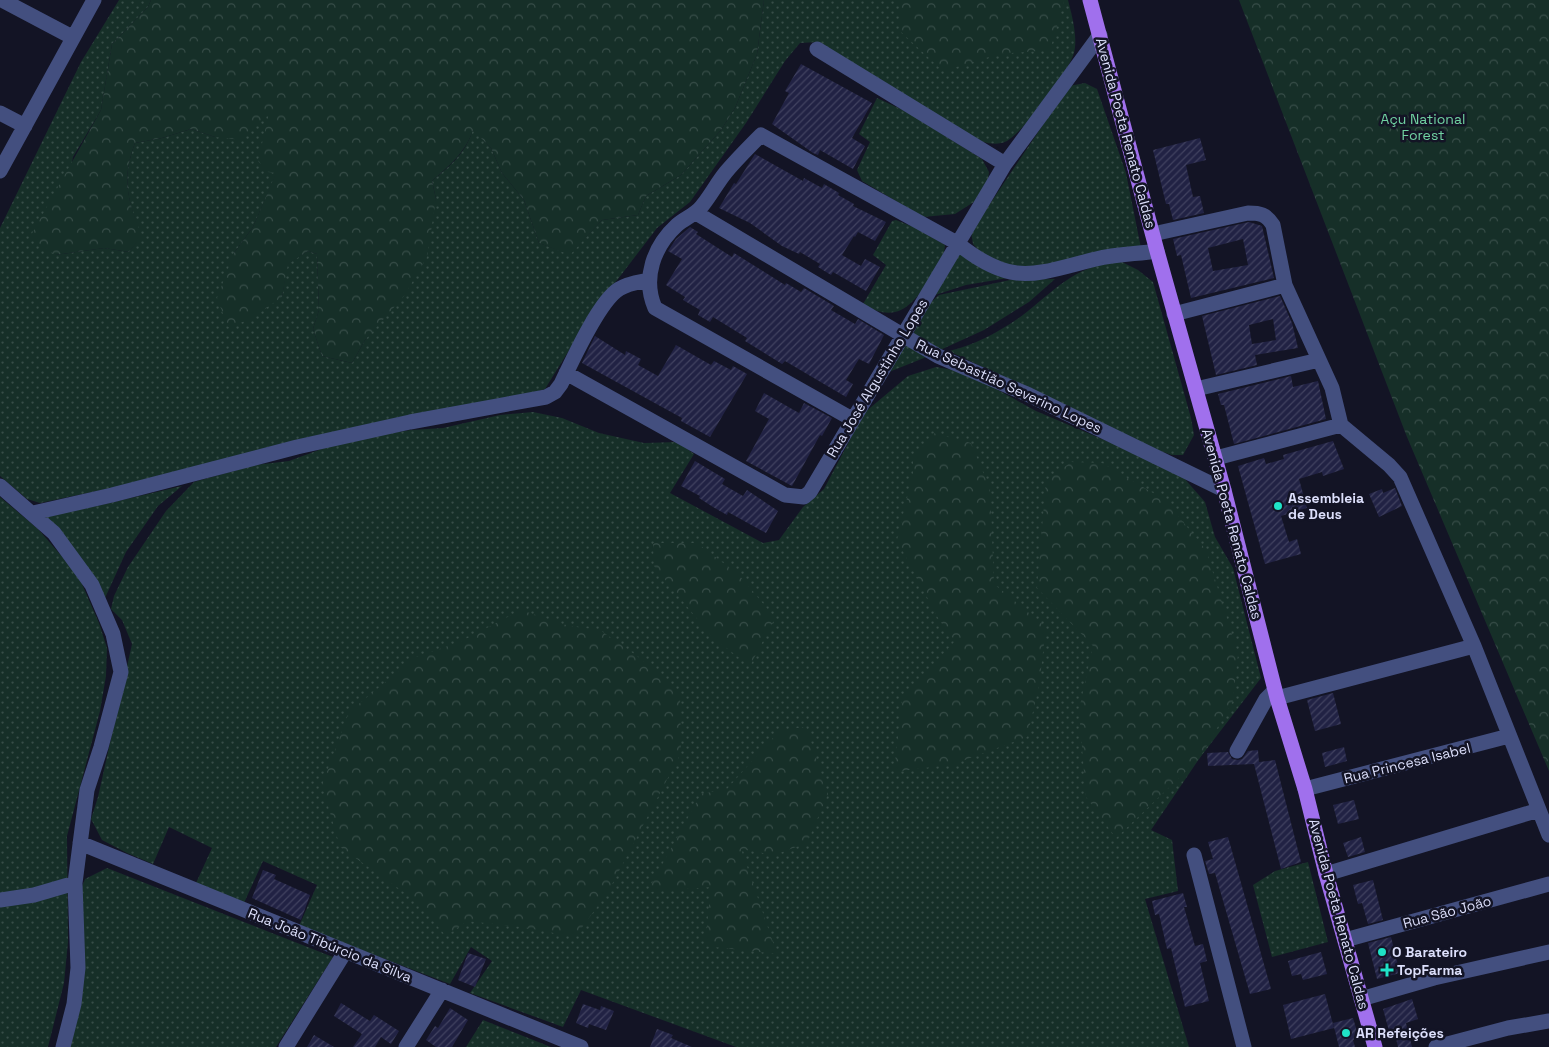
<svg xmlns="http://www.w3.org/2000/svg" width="1549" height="1047" font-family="'Space Grotesk',sans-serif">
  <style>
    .grass { fill: url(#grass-dots) }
    .forest { fill: url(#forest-crowns) }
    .building { fill: url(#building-hatch); fill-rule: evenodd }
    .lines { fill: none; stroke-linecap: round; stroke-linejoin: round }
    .minor { stroke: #434f7f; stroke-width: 15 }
    .major { stroke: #a070ed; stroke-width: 15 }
    .poi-dot { fill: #1fe3c7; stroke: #131425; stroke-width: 2 }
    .labels { text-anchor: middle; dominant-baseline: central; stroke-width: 5; stroke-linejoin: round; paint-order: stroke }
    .park-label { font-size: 14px; fill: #70d2a2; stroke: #131425 }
    .street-label { font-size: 14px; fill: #dcdffb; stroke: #131425 }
    .poi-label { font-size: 14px; font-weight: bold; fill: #dcdffb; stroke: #131425; text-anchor: start }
  </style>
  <defs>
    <pattern id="grass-dots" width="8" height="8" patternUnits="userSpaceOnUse" patternTransform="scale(1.25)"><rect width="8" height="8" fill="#162f28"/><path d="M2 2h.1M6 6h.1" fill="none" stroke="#374d48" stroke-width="1.8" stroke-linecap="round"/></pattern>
    <pattern id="forest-crowns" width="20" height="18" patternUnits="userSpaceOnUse" patternTransform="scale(1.25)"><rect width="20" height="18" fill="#162f28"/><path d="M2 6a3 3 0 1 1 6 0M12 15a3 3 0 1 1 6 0" fill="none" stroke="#374d48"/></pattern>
    <pattern id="building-hatch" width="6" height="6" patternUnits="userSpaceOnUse" patternTransform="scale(1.25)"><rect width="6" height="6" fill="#212244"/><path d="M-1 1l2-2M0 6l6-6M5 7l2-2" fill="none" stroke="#414260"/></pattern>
  </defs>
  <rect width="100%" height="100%" fill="#131425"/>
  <path class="grass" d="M119 0H151L148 7 112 44 101 110 73 157 55 255 104 248 129 252 141 236C128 200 121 180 135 143L162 138 191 129 215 137 269 112 277 172 253 227 234 253 282 297 287 264 308 251 317 254 319 310 313 329 322 356 352 363 365 340 380 321 436 199 432 181C451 165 466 153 473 129L491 148 502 173 524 200 539 243 570 254 602 220 638 215 646 196 681 175 721 130 735 108 757 54 764 0H1068C1072 16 1078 37 1074 53 1068 73 1025 130 1007 141 995 147 982 142 970 137L818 42 800 43 785 61 746 123 690 202 657 228 618 279 602 297 545 389 525 395 159 478 40 503 27 499 0 476V228L81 62Z
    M1085 83 1097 89 1126 173 1141 248 1025 271 983 255 973 244 971 232 1069 86Z
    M877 98 907 112 982 159 989 172 987 188 977 200 955 214 923 217 862 181 857 170 870 142 859 134Z
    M896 220 916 228 945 245C944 259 938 266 931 277 913 305 897 325 863 304L886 265 873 255 892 221Z
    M956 251 1008 278 966 285 932 296Z
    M1122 262 1138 270 1153 282 1191 418 1194 435 1183 455H1172L1160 451 949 351C976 345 1007 328 1028 311 1060 285 1079 264 1122 262Z
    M1055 279 1029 302 984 330 938 351 913 337 919 313 939 295 1010 280Z
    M903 344 929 356 884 374Z
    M936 367 965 372 1036 411 1123 448 1184 478 1205 502 1215 537 1233 568 1261 678 1199 759 1151 830 1172 840 1178 891 1145 899 1189 1047H736L581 990 563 1027 470 993 492 961 471 947 450 984 299 926 317 885 263 861 244 903 196 883 212 848 169 827 153 864 127 853 102 840 91 819 98 797 132 644 122 620 111 609 114 596 128 567 166 511 194 482 255 465 289 461 346 440 411 430 443 428 500 415 533 412 562 418 599 433 644 443 678 442 694 454 670 493 763 543 779 540 803 507 824 489 864 413 908 376Z
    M182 486 158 506 126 552 105 598 41 516 101 505Z
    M0 497 38 529 78 575 99 623 107 648 106 676 100 711 67 836 68 942 64 983 48 1047H0Z
    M1308 862 1328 942 1272 957 1253 885 1275 871Z
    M107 868 333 957 276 1047H66L80 892 85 879Z
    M483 1020 551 1047H466Z"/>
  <path class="forest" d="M151 0H764L757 54 735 108 721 130 681 175 646 196 638 215 602 220 570 255 539 243 524 200 502 173 491 148 473 130C465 153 450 165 432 181L436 199 427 257 404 296 365 340 352 363 322 356 313 329 319 310 317 254 308 251 288 264 282 297 251 319 228 327 217 298 234 253 253 227 276 173 268 172 258 161 269 113 242 140 215 137 191 129 162 138 135 143C121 180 128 201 142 236L129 252 104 248 55 255 30 237 101 110 112 44 148 7Z
    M901 0H1063L1064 2 1050 50 999 54 943 71 901 32Z
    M1239 0H1549V771L1407 437Z
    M933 433 971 443 990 489 994 584 1046 627 1039 686 1027 737 954 764 894 772 902 699 955 641 938 618 897 540 913 473V460Z
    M1071 462 1102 463 1165 500 1206 550 1238 654 1233 701 1199 759 1116 838 1086 797 1079 710 1093 646 1037 588 1046 481Z
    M653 543H697L739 575 775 618 750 666 712 637 654 566Z
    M521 610 569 626 600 630 637 656 680 692 681 753 608 892 575 937 522 927 467 921 446 936 415 900 340 847 322 785 349 712 416 657 460 642Z
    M806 727 828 794 807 843 774 855 741 849 777 954 705 946 711 887 647 892 701 794 727 789 780 730Z"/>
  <path class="building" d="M801 64 872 103 852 138 865 146 853 169 820 150 818 155 813 153 772 124 789 93 785 91Z
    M1200 138 1206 160 1186 165 1193 197 1200 196 1204 213 1173 220 1169 204H1166L1153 150Z
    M755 154 803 181 804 178 822 188 824 184 839 193 838 195 854 204 853 206 886 222 875 241 858 232 855 237 854 236 842 255 861 266 865 259 880 267 866 291 833 272 831 275 818 267 820 264 800 252 799 254 782 246 750 223 719 208 734 183 736 184Z
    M1249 222 1262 226 1274 278 1191 298 1181 255 1177 256 1173 239ZM1243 239 1248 265 1213 271 1208 248Z
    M690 227 698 232 696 234 732 257 734 253 785 285 786 283 801 292 804 288 834 306 831 310 855 324 858 319 884 335 869 364 859 359 846 380 853 384 846 397 785 361 782 364 745 341 747 338 713 317 710 322 698 315 700 310 683 300 685 297 666 285 682 259 668 251 676 239Z
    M1280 296 1292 323 1298 348 1255 355 1257 365 1216 375 1202 316ZM1273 319 1276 340 1252 344 1249 325Z
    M595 336 625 355 626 351 641 359 638 365 658 376 676 345 711 365 714 361 731 370 733 366 747 374 710 437 681 421 682 418 582 363Z
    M1291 376 1293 387 1318 381 1326 419 1234 444 1224 405H1221L1218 394Z
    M764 393 799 413 804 403 832 418 822 436 820 435 792 486 746 461 769 419 755 411Z
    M1333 441 1344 469 1323 476 1322 472 1299 479 1307 508 1281 516 1289 542 1297 539 1301 554 1265 564 1238 466 1264 458 1266 464 1284 459 1283 455Z
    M695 461 725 479 722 484 743 496 747 490 778 511 766 533 728 512 727 515 713 507 699 498 700 496 681 486Z
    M1395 488 1402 506 1379 517 1369 494 1382 489 1383 493Z
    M1333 693 1341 724 1315 731 1307 700Z
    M1344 747 1347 761 1325 767 1322 753Z
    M1258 750 1259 762 1275 760 1301 862 1281 869 1254 764 1208 766 1207 753 1228 752 1232 759 1238 760 1242 759 1248 751Z
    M1354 800 1359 819 1338 824 1333 805Z
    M1228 837 1271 989 1250 994 1215 873 1209 874 1205 861 1213 859 1208 842Z
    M1361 837 1365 852 1348 857 1343 843Z
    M263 870 276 875 274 879 310 895 301 920 252 898Z
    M1373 880 1383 920 1368 924 1362 903 1358 904 1353 885Z
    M1183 893 1187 907H1184L1195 946 1203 944 1207 961 1200 963 1209 1001 1185 1007 1171 948 1167 949 1159 914 1155 915 1152 901Z
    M1391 937 1400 973 1377 979 1368 943Z
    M1321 952 1327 974 1303 980 1301 974 1292 976 1288 961Z
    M468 953 486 959 475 987 458 980Z
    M1325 994 1334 1028 1291 1039 1283 1005Z
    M1412 999 1418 1019 1406 1023 1412 1047H1398L1394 1030 1389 1031 1383 1009Z
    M341 1003 370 1021 374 1015 399 1031 391 1044 381 1037 375 1047H353L362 1034 334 1016Z
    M583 1004 600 1010 601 1006 614 1011 606 1030 589 1024 588 1028 576 1023Z
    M450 1008 468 1020 452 1047H436L426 1040 435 1026 438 1028Z
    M1353 1018 1359 1038 1353 1040 1355 1047H1339L1333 1023Z
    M657 1029 673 1035 671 1038 692 1047H650Z
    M314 1035 334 1047H307Z"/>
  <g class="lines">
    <path class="minor" d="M2 0 72 37
      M817 49 1005 164
      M0 113 25 126
      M0 171 94 0
      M696 213 938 356 1029 395 1224 490
      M1153 234 1248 213C1260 213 1266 214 1273 225L1285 285 1332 388 1341 425 1389 465 1400 477 1474 646 1549 835
      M1174 314 1285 285
      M566 373 785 495 804 497 810 492 1005 164 1100 35
      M1196 389 1319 360
      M852 419 655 308C642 278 654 246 677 225 685 218 695 215 702 206 711 195 717 183 726 172 737 159 749 147 761 135L957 243C1013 288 1034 274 1096 259 1116 254 1137 254 1157 251
      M1216 458 1341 425
      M0 486 54 533 92 585 113 634 121 672 101 747 87 790 75 883 78 968 74 1004 63 1047
      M33 513 112 495 297 447 410 422 546 397 555 392 561 384C572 361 599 301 619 289 628 283 639 282 649 280
      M1277 698 1474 646
      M1237 751 1266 699 1275 690
      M1305 789 1509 736
      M80 843 581 1047
      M1194 855 1244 1047
      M1326 874 1539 810
      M0 900 34 895 75 883
      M1345 940 1549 884
      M1361 999 1434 978 1549 952
      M286 1047 345 952
      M406 1047 442 990
      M1436 1047 1508 1028 1549 1021"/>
    <path class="major" d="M1090 0 1157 251 1224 490 1277 698 1305 789 1326 874 1375 1047"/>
  </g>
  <g class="poi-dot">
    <circle cx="1278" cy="506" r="5"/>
    <circle cx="1382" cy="952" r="5"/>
    <path d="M1384.5 962.5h5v5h5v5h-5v5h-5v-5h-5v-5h5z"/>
    <circle cx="1346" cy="1033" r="5"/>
  </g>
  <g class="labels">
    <g class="park-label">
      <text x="1423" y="119">Açu National<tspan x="1423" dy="16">Forest</tspan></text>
    </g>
    <g class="street-label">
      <text transform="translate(1126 133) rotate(75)">Avenida Poeta Renato Caldas</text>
      <text transform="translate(877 378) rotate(-59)">Rua José Algustinho Lopes</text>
      <text transform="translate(1009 386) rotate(25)">Rua Sebastião Severino Lopes</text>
      <text transform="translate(1232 524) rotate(75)">Avenida Poeta Renato Caldas</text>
      <text transform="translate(1407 763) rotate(-14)">Rua Princesa Isabel</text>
      <text transform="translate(1447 912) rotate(-15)">Rua São João</text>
      <text transform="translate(1339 914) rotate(75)">Avenida Poeta Renato Caldas</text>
      <text transform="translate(330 945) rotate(22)">Rua João Tibúrcio da Silva</text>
    </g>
    <g class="poi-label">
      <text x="1288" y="498">Assembleia<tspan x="1288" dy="16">de Deus</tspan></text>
      <text x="1392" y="952">O Barateiro</text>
      <text x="1397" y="970">TopFarma</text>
      <text x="1356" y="1033">AR Refeições</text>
    </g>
  </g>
</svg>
